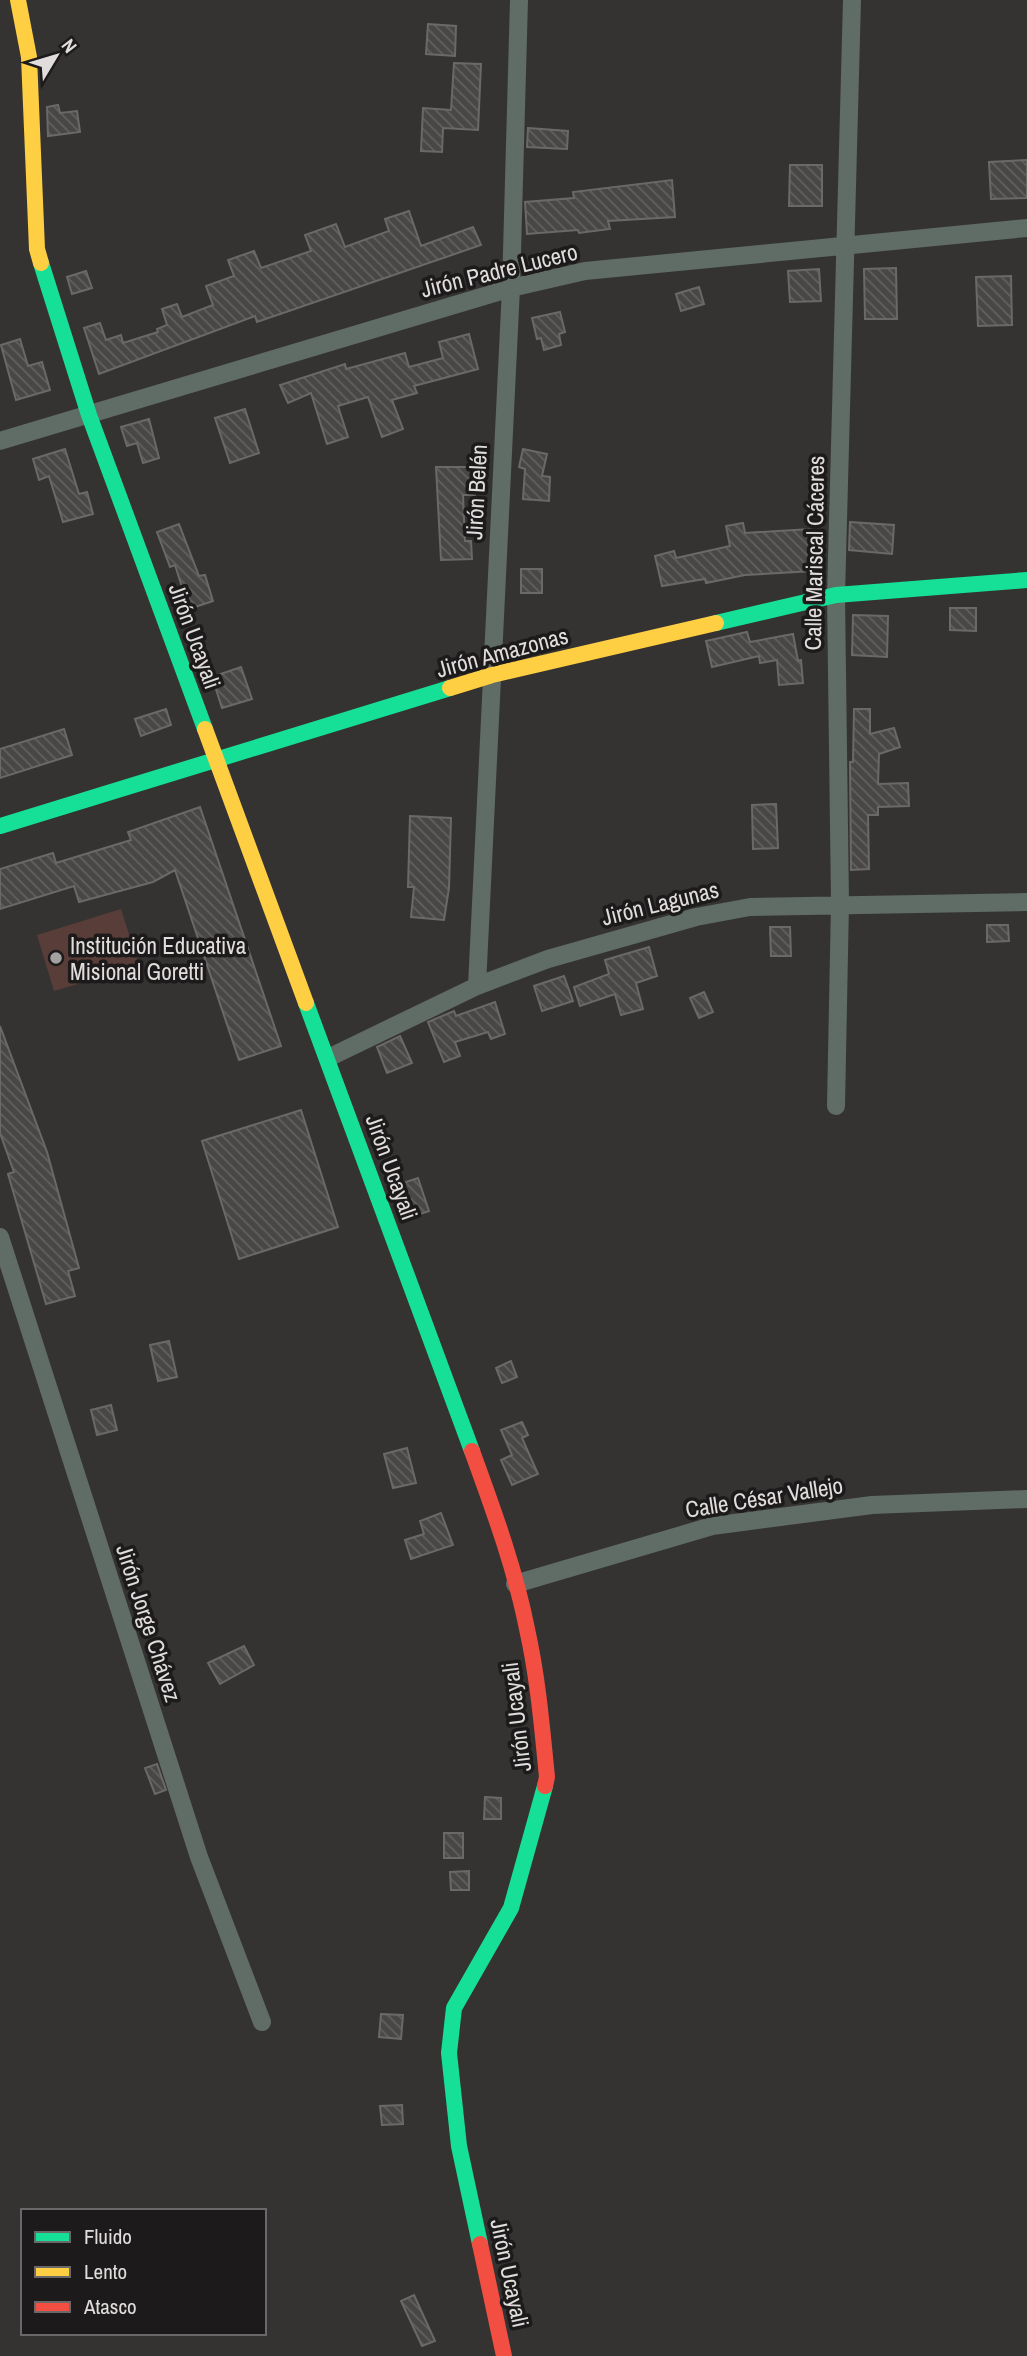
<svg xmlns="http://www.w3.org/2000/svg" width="1027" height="2356" font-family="'Archivo Narrow',sans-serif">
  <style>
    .grass { fill: #583d38 }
    .building { fill: url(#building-back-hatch); stroke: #6b6968; stroke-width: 2 }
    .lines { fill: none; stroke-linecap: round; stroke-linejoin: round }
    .street { stroke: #606c66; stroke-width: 18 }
    .fast { stroke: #16e098; stroke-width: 16 }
    .slow { stroke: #ffcf43; stroke-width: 16 }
    .jam { stroke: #f24e42; stroke-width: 16 }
    .poi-dot { fill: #a4a2a0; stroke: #1c1a1a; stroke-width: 2.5 }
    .labels { text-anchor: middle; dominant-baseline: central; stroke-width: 7; stroke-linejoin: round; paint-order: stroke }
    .street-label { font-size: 23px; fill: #e0dddc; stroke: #1c1a1a }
    .poi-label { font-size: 23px; fill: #e0dddc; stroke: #1c1a1a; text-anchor: start }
  </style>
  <defs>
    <pattern id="building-back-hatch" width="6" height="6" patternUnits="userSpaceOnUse" patternTransform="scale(1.75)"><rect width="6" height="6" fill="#494746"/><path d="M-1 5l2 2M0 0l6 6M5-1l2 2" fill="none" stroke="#636160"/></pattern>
  </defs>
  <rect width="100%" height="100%" fill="#353332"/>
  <path class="grass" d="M121 909 139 966 54 991 37 935Z"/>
  <path class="building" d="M428 24 456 26 455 56 426 54Z
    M454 63 481 64 478 130 443 128 442 152 421 151 423 108 451 110Z
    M58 105 60 113 77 111 80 132 48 136 47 107Z
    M528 128 568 131 567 149 527 147Z
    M1027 160V198L991 199 989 162Z
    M790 165H822V206H789Z
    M672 180 675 217 608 221 610 229 579 233 578 230 527 234 525 202 574 198 573 192Z
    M409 211 421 246 473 227 481 245 257 322 255 316 99 374 84 328 100 323 106 340 121 335 123 343 158 332 157 329 167 325 162 309 177 304 182 317 213 305 206 286 234 276 228 260 254 251 261 268 311 251 305 235 336 224 345 247 389 231 385 219Z
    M896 268 897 319H865L864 269Z
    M819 269 821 301 790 302 788 271Z
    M86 271 92 288 72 294 67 277Z
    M1011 276 1012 325 978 326 976 277Z
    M699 287 704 304 681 311 676 294Z
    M560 312 565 332 559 334 561 345 544 350 541 338 537 339 532 318Z
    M469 334 478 369 414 386 417 393 392 400 403 429 382 437 368 397 338 406 348 437 327 444 311 393 288 403 280 385 345 364 346 369 405 353 409 367 443 358 439 342Z
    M20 339 28 366 42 362 50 390 16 400 1 345Z
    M245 409 259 453 230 463 215 418Z
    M149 419 159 458 143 463 137 443 127 446 121 427Z
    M65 449 79 494 87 492 93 514 63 522 49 476 39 480 33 459Z
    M523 449 547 454 542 476 550 477 549 501 523 499 525 469 519 467Z
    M436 467H474L475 495H463L465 541H471L472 559 441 560Z
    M850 522 894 525 892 554 849 550Z
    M743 523 745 533 810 529 813 571 745 575 706 583 705 579 662 586 655 556 674 551 676 558 730 546 726 526Z
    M179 524 199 576 205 575 213 601 189 609 175 565 170 567 157 532Z
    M521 569H542V593H521Z
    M950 608H976V631L950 630Z
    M853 615 888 616 887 657 852 655Z
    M747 632 750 642 793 634 798 661 801 660 803 683 779 685 777 660 760 663 759 656 712 667 706 641Z
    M241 667 252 699 222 708 212 677Z
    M166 709 171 725 141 736 135 719Z
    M854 709H870V734L894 728 900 747 879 754 878 784 908 783 909 806 878 807V815H868L869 869 851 870 850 762H853Z
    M64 729 72 755 0 778V749Z
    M776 804 778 848 753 849 752 805Z
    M200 807 281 1046 239 1060 175 870 153 882 79 902 74 886 0 909V869L53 853 56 863 131 840 128 832Z
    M410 816 451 818 449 888 444 920 411 917 414 887H408Z
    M987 925H1008L1009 941 987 942Z
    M770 927H790L791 956H771Z
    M649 947 657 976 636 983 643 1009 621 1015 615 994 580 1006 574 987 609 974 605 960Z
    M564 976 573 1001 542 1011 534 986Z
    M704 992 713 1012 699 1018 690 998Z
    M495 1002 505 1034 491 1039 488 1032 455 1042 460 1056 444 1062 428 1022 454 1011 456 1016Z
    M0 1026 47 1152 79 1268 68 1271 75 1296 46 1304 8 1174 14 1172 0 1133Z
    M400 1036 412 1063 387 1073 377 1047Z
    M301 1110 338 1227 239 1259 202 1141Z
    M418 1178 429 1211 405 1219 394 1186Z
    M169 1341 177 1377 158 1381 150 1345Z
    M511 1361 517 1377 502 1383 496 1368Z
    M111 1405 117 1430 97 1435 91 1410Z
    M522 1422 528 1435 522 1438 538 1474 512 1485 501 1460 512 1455 501 1430Z
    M407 1448 416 1483 393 1488 384 1454Z
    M441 1513 453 1545 411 1559 405 1540 424 1534 420 1521Z
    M244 1646 254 1665 220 1684 208 1663Z
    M157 1764 166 1790 155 1794 145 1768Z
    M485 1797 501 1798V1819H484Z
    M444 1833H463V1858H444Z
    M469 1871V1890H451L450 1872Z
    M381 2014 403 2015 401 2039 379 2037Z
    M402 2105 403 2124 382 2125 380 2106Z
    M414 2295 435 2341 422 2346 401 2301Z"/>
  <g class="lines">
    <path class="street" d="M0 441 511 288 585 271 1027 228
      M477 986 511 288 519 0
      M328 1058 477 986 548 959 696 917 750 907 1027 902
      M836 1106 840 903 836 595 852 0
      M0 1237 199 1857 262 2022
      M515 1584 712 1526 872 1505 1027 1499"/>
    <path class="fast" d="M41 263 89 415 205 729
      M716 623 836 595 1027 580
      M0 826 450 688
      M306 1003 472 1451
      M480 2244 459 2146 449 2053 454 2008 511 1908 545 1786"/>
    <path class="slow" d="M18 0 29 57 37 249 41 263
      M450 688 492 675 716 623
      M205 729 306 1003"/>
    <path class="jam" d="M472 1451C493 1509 515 1568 527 1629 538 1678 542 1727 547 1777L545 1786
      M480 2244 504 2356"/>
  </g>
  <circle class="poi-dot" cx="56" cy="958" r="7"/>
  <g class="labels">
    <g class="street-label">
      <text transform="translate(499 270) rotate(-14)">Jirón Padre Lucero</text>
      <text transform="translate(476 492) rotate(-87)">Jirón Belén</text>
      <text transform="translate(814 553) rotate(-89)">Calle Mariscal Cáceres</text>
      <text transform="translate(195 636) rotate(70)">Jirón Ucayali</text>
      <text transform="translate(502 652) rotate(-15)">Jirón Amazonas</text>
      <text transform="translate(660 903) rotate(-14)">Jirón Lagunas</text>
      <text transform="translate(392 1167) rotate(70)">Jirón Ucayali</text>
      <text transform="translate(764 1497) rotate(-9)">Calle César Vallejo</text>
      <text transform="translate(149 1623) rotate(72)">Jirón Jorge Chávez</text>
      <text transform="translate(516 1717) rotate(-97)">Jirón Ucayali</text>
      <text transform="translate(510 2273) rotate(78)">Jirón Ucayali</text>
    </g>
    <g class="poi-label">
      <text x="70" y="945">Institución Educativa<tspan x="70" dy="26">Misional Goretti</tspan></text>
    </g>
  </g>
  <rect x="21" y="2209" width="245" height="126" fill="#1c1a1a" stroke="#6a6868" stroke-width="2"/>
  <rect x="35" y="2232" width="35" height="10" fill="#16e098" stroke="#6a6868" stroke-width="2"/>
  <text x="84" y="2244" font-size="21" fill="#e0dddc">Fluido</text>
  <rect x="35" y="2267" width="35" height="10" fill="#ffcf43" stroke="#6a6868" stroke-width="2"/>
  <text x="84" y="2279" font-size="21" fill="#e0dddc">Lento</text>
  <rect x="35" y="2302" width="35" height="10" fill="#f24e42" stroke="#6a6868" stroke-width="2"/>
  <text x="84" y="2314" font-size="21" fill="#e0dddc">Atasco</text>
  <g transform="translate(56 56) rotate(52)" stroke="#1c1a1a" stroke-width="5" paint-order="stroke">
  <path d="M0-5L12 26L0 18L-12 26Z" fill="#e0dddc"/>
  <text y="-10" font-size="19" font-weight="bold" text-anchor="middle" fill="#e0dddc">N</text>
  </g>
</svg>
